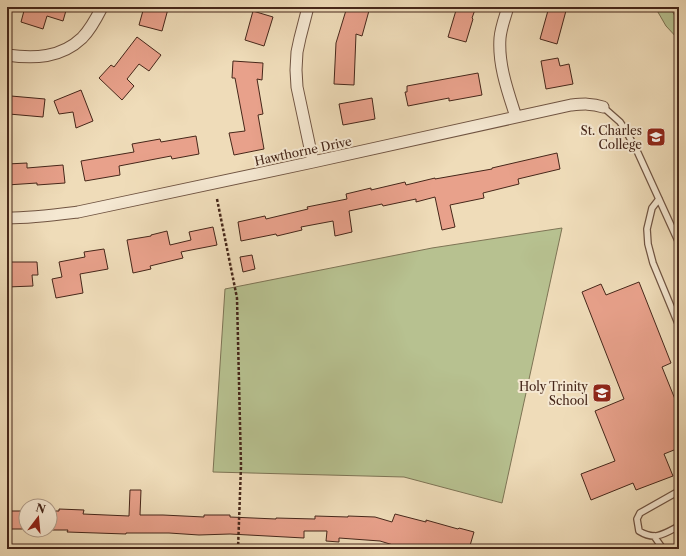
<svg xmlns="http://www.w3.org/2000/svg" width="686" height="556" font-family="'Libre Caslon Text',serif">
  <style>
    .green { fill: #b7c190; stroke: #7e7455 }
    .building { fill: #e8a18b; stroke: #46271a }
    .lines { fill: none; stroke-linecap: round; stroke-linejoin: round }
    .service-casing { stroke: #705442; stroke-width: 8 }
    .minor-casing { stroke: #705442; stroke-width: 13 }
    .path { stroke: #46271a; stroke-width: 2.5; stroke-dasharray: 3 2; stroke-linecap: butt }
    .service { stroke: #f5e8d2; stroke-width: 5.5 }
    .minor { stroke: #f5e8d2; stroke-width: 11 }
    .labels { text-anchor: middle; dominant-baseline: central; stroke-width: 4; stroke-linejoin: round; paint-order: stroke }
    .poi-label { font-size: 12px; fill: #46271a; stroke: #f5e8d2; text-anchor: end }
    .street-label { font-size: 12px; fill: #46271a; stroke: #f5e8d2 }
  </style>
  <rect width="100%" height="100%" fill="#efdcb9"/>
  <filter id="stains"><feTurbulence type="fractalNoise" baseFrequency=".005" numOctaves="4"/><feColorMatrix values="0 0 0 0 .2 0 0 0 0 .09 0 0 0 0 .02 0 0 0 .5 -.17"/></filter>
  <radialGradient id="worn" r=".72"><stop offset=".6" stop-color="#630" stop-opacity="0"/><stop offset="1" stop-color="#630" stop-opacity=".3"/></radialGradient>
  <path class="green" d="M655 7H670L676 18 679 21V40L666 26Z
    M562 228 502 503 404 477 213 472 225 289 432 248Z"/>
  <path class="building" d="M25 7H67L63 21 47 16 43 29 21 22Z
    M144 7H161L168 9 162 31 139 25Z
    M347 7H370L362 36 356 34 354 85 334 84 336 43Z
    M457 7H476L472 18 473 19 466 42 448 37Z
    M549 7H567L557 44 540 39Z
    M253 11 273 17 264 46 245 40Z
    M137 37 161 55 149 71 139 64 127 79 134 86 122 100 99 78 111 65 114 67Z
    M558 58 560 66 569 64 573 84 546 89 541 61Z
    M233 61 263 63 262 80 257 79 263 114 258 115 264 149 234 155 229 133 245 131 235 78H232Z
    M478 73 482 95 449 101V98L408 106 405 92H407V86Z
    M81 90 93 121 76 128 73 112 59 114 54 101Z
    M11 96 45 99 43 117 9 114Z
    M372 98 375 119 343 125 339 104Z
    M196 136 199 154 172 159 171 156 119 166 120 175 85 181 81 161 134 152 132 144 160 139 161 142Z
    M557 153 560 169 518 179 519 184 483 193 484 198 450 205 455 227 442 230 435 197 416 202V199L383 206 382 204 349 211 352 232 335 236 333 221 301 227 302 230 277 236 276 234 241 241 238 222 265 216 266 219 308 209 307 207 347 199 346 194 371 188V190L405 182 406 185 435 178V179L492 169V168Z
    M27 163V168L63 165 65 183 37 185V183L7 185V164Z
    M213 227 217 245 181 252 183 258 150 266 151 269 133 273 127 240 151 236V235L167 231 170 245 191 240 189 232Z
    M104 249 108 269 80 274 83 293 56 298 52 279 62 277 59 262 85 257 84 252Z
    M252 255 255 269 243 272 240 257Z
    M7 262H37L38 275H32L33 286 7 287Z
    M639 282 671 363 662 367 679 409V448L664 454 673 476 636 490 633 483 591 500 581 474 615 461 595 411 624 399 582 292 601 284 606 295Z
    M130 490H141L140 515H163L204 517V515H230V517L276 519V518L315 519V516L348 517V516L375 517 392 522 395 514 426 522V520L458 529 459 528 474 532 469 549H448L437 546 436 549H415L403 546V548L380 541 339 538V542L326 541 327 531H304V538L230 534 199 535 169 533H126V534L67 532 68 530H50V511H59V509L84 510 83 514 129 516Z
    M7 511H26V529H7Z"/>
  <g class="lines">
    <defs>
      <path id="service" d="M603 107 620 122 626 131 638 153 679 243
        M659 199 652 208 647 229 648 244 653 263 679 326
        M679 491 640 513 637 519 639 531C655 541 664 534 679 526
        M654 536 663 549"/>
      <path id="minor" d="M308 7 300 38 297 52 296 70 297 87 313 162
        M508 7C505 17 501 27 500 38 498 65 508 92 516 117
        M7 55C34 59 61 58 82 38 91 29 97 17 102 7
        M7 218C31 218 54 215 78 212L313 162 571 105C582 104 592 103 603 107"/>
    </defs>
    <use href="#service" class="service-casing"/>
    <use href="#minor" class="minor-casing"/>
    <path class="path" d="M217 199 237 298 241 466 238 549"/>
    <use href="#service" class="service"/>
    <use href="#minor" class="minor"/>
  </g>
  <defs>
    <symbol id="school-square" viewBox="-11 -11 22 22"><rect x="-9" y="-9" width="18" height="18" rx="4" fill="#8f2418" stroke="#f5e8d2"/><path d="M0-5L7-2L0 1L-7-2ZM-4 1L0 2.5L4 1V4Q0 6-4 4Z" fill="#fff"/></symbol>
  </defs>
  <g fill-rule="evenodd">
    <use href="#school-square" x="645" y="126" width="22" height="22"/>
    <use href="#school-square" x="591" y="382" width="22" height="22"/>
  </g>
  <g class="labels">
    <g class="poi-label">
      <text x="642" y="130">St. Charles<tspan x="642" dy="14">College</tspan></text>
      <text x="588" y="386">Holy Trinity<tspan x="588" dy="14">School</tspan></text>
    </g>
    <g class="street-label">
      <text transform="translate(303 151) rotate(-12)">Hawthorne Drive</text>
    </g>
  </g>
  <rect width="686" height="556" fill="none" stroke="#efdcb9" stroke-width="24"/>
  <rect x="8" y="8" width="670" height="540" fill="none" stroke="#46271a" stroke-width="2"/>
  <rect x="12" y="12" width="662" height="532" fill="none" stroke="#46271a"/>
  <g transform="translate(38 518) rotate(16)"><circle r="19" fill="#f5e8d2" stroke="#af9b88"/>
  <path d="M0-3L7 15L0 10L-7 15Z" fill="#8f2418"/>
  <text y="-6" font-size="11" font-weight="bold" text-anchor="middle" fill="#46271a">N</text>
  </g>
  <rect width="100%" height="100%" filter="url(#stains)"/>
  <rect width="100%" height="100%" fill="url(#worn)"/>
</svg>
